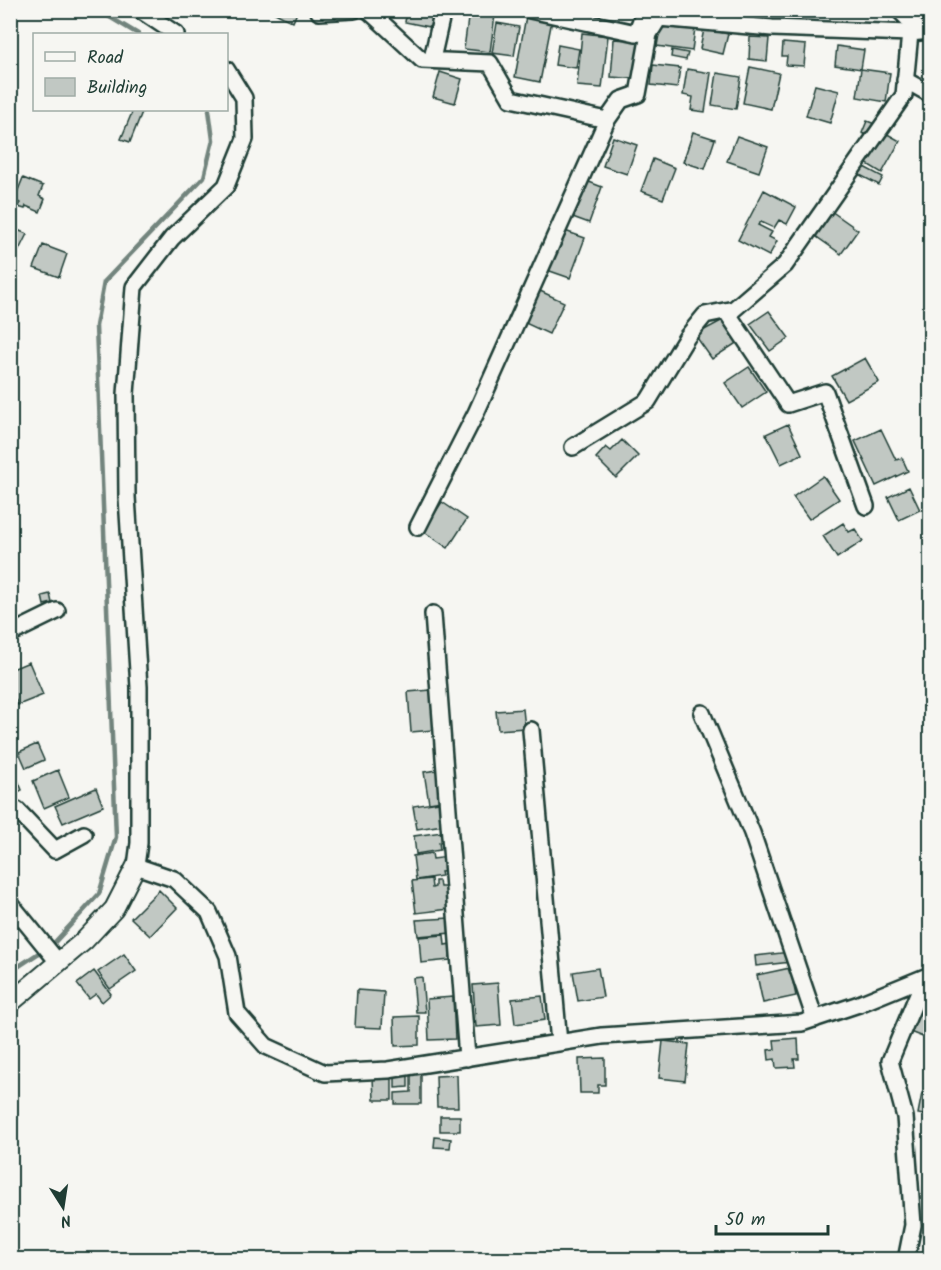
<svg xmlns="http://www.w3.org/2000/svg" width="941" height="1270" font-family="Kalam,sans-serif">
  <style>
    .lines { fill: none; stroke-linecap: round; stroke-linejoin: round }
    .stream { stroke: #72847d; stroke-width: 4.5 }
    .building { fill: #c1c8c3; stroke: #1f3d34; stroke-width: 1.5 }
    .minor-casing { stroke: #1f3d34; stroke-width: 20 }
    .tertiary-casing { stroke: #1f3d34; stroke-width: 22 }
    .minor { stroke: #f6f6f2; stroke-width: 15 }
    .tertiary { stroke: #f6f6f2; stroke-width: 18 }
  </style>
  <rect width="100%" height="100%" fill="#f6f6f2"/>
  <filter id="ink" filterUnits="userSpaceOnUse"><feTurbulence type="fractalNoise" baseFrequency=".0167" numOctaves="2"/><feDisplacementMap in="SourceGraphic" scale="12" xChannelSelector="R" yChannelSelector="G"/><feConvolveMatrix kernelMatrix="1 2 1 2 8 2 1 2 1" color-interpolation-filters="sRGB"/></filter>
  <g filter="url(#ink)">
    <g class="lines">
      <path class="stream" d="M98 10 138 34
        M10 972 54 943 99 894 116 837 96 326 104 282 204 177 213 140 209 110"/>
    </g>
    <path class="building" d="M269 10H298L293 22Z
      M407 10H433L430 27 405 22Z
      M742 10H768L767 19 741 16Z
      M469 11 495 15 490 52 464 49Z
      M526 16 552 20 540 82 515 77Z
      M497 23 519 27 514 56 492 53Z
      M661 23 695 28 692 51 657 46Z
      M704 29 728 34 723 54 700 49Z
      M582 33 608 36 602 88 577 86Z
      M750 37 769 38 767 61 749 59Z
      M614 39 643 41 640 79 611 77Z
      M783 43 806 45 804 66 786 65 787 56H782Z
      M558 45 579 49 576 68 555 65Z
      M837 46 864 50 861 69 835 65Z
      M672 50 688 53 686 60 671 57Z
      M653 65 680 68 677 88 651 85Z
      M750 67 779 73 771 109 743 103Z
      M687 69 711 73 705 112 691 110 693 97 683 95Z
      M861 69 890 73 886 102 857 97Z
      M440 72 462 79 455 103 433 97Z
      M717 73 741 77 736 109 712 105Z
      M815 85 839 91 830 123 806 116Z
      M133 110 142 112 130 142 121 139Z
      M867 121 875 124 870 136 862 133Z
      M882 131 900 141 882 173 864 162Z
      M693 132 715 139 705 169 683 162Z
      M737 136 768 147 759 172 727 161Z
      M613 137 637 145 627 174 603 166Z
      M653 159 675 168 663 199 641 191Z
      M860 165 883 177 879 185 856 173Z
      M23 178 43 186 39 196 45 199 40 212 26 206 25 209 18 207 20 203 14 200Z
      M584 180 602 187 589 223 570 216Z
      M764 190 796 207 787 224 779 220 774 228 761 222 758 225 772 232 769 237 777 241 769 256 738 240Z
      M831 211 858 230 841 254 814 235Z
      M10 227 27 234 14 260 10 258Z
      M562 230 585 238 570 278 547 270Z
      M43 245 67 254 59 277 34 268Z
      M538 290 564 302 549 334 523 322Z
      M769 311 789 338 770 351 750 324Z
      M723 320 738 342 712 359 695 335Z
      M865 358 879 382 846 400 832 376Z
      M749 367 766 392 742 408 725 383Z
      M788 424 802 454 781 464 766 434Z
      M881 429 896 460 902 458 908 471 876 486 855 441Z
      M622 440 638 456 616 478 596 458 606 447 611 451Z
      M823 476 839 499 809 519 793 497Z
      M909 487 920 510 899 520 888 497Z
      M442 502 467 519 448 548 423 531Z
      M843 523 849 532 855 529 863 541 837 558 823 536Z
      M50 594 52 603 44 605 42 596Z
      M29 662 43 695 18 705 10 689V670Z
      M431 690 434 730 411 732 408 692Z
      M523 709 525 728 498 730 496 711Z
      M37 744 44 760 26 768 19 752Z
      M12 766 22 790 10 796V767Z
      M58 770 69 797 44 808 33 781Z
      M437 770 442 801 429 803 424 772Z
      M96 788 103 806 63 823 55 806Z
      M439 802 443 825 417 829 413 806Z
      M442 832 444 841 439 842 440 850 416 854 414 836Z
      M432 853 433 859 449 857 451 871 441 872 442 876 416 880 413 856Z
      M431 879 432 888 435 887V881H439L440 887H447L449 909 416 913 412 881Z
      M159 890 177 908 150 936 131 918Z
      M450 918 451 933 418 936 416 920Z
      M444 935 445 945 456 943 457 956H450V960L421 963 419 937Z
      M790 952 791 962 756 966 755 956Z
      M124 954 136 971 110 989 98 972Z
      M598 968 603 997 578 1001 573 972Z
      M790 968 796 996 763 1003 757 975Z
      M94 971 111 994 102 1002 96 994 89 999 77 984Z
      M422 977 425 1012H416L413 978Z
      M498 983 501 1025 476 1027 473 985Z
      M357 990 384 992 382 1028 355 1027Z
      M542 996 545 1020 515 1024 512 999Z
      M453 997 455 1039 429 1040 427 999Z
      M921 1005 930 1009V1040L910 1032Z
      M419 1016V1045L395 1046 394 1017Z
      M798 1038 799 1059H794L795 1067 776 1068 775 1059 769 1060 768 1050 775 1049 774 1040Z
      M663 1041 689 1044 685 1081 659 1078Z
      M605 1058V1085H598V1093H580L579 1059Z
      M395 1071H408V1087L395 1088Z
      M411 1073H421V1104H395V1093L411 1092Z
      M457 1075 458 1107H437L436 1076Z
      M373 1078H392V1100H374Z
      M922 1093 930 1094V1116L918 1114Z
      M440 1116H460V1131H440Z
      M435 1137 451 1139 450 1148 434 1147Z"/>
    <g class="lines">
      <defs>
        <path id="minor" d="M140 10 176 34
          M368 10 422 60 490 63 511 99 607 120
          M530 10 636 33 649 34 659 18 772 28 910 33 930 31
          M899 10 921 32
          M319 12 354 10
          M636 33 645 10
          M432 59 443 10
          M226 69 244 98 245 139 226 186 172 238 134 287 126 394 127 497 139 687V843L136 866 174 879 209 912 228 956 237 1013 266 1046 325 1073 388 1070 602 1036 802 1023 859 1004 930 975
          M905 80 930 94
          M726 311 788 404 825 392 866 506
          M573 447 648 401 687 337 705 315 734 309 785 265 904 95 910 33
          M418 527 476 413 607 120 621 100 638 94 649 34
          M433 614 467 1058
          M10 634 57 611
          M702 713 752 833 815 1019
          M531 730 559 1043
          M10 814 17 810 55 850 84 834
          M10 903 58 962
          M906 1260 913 1225 905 1117 890 1061 925 977"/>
        <path id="tertiary" d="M10 1003 85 940 114 909 136 866"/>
      </defs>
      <use href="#minor" class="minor-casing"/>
      <use href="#tertiary" class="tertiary-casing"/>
      <use href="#minor" class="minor"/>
      <use href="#tertiary" class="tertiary"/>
    </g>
  </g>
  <rect width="941" height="1270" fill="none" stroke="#f6f6f2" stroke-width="36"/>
  <rect x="18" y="18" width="905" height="1234" fill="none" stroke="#1f3d34" stroke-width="2" filter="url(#ink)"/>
  <rect x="33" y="33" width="195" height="78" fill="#f6f6f2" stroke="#a0aca6" stroke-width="1.5"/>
  <rect x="45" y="52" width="30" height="9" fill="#f6f6f2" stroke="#a0aca6" stroke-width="1.5"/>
  <text x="87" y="63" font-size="18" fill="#1f3d34">Road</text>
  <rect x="45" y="78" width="30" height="18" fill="#c1c8c3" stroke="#a0aca6" stroke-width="1.5"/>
  <text x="87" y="93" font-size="18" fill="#1f3d34">Building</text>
  <g transform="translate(63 1207) rotate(168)" stroke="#f6f6f2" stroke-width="4.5" paint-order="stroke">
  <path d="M0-4.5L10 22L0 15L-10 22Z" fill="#1f3d34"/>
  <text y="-9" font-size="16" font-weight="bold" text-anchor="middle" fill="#1f3d34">N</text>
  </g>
  <path d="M716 1225v9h112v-9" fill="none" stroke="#1f3d34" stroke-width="3"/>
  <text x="725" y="1225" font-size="18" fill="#1f3d34" stroke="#f6f6f2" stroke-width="4.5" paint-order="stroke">50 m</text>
</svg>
